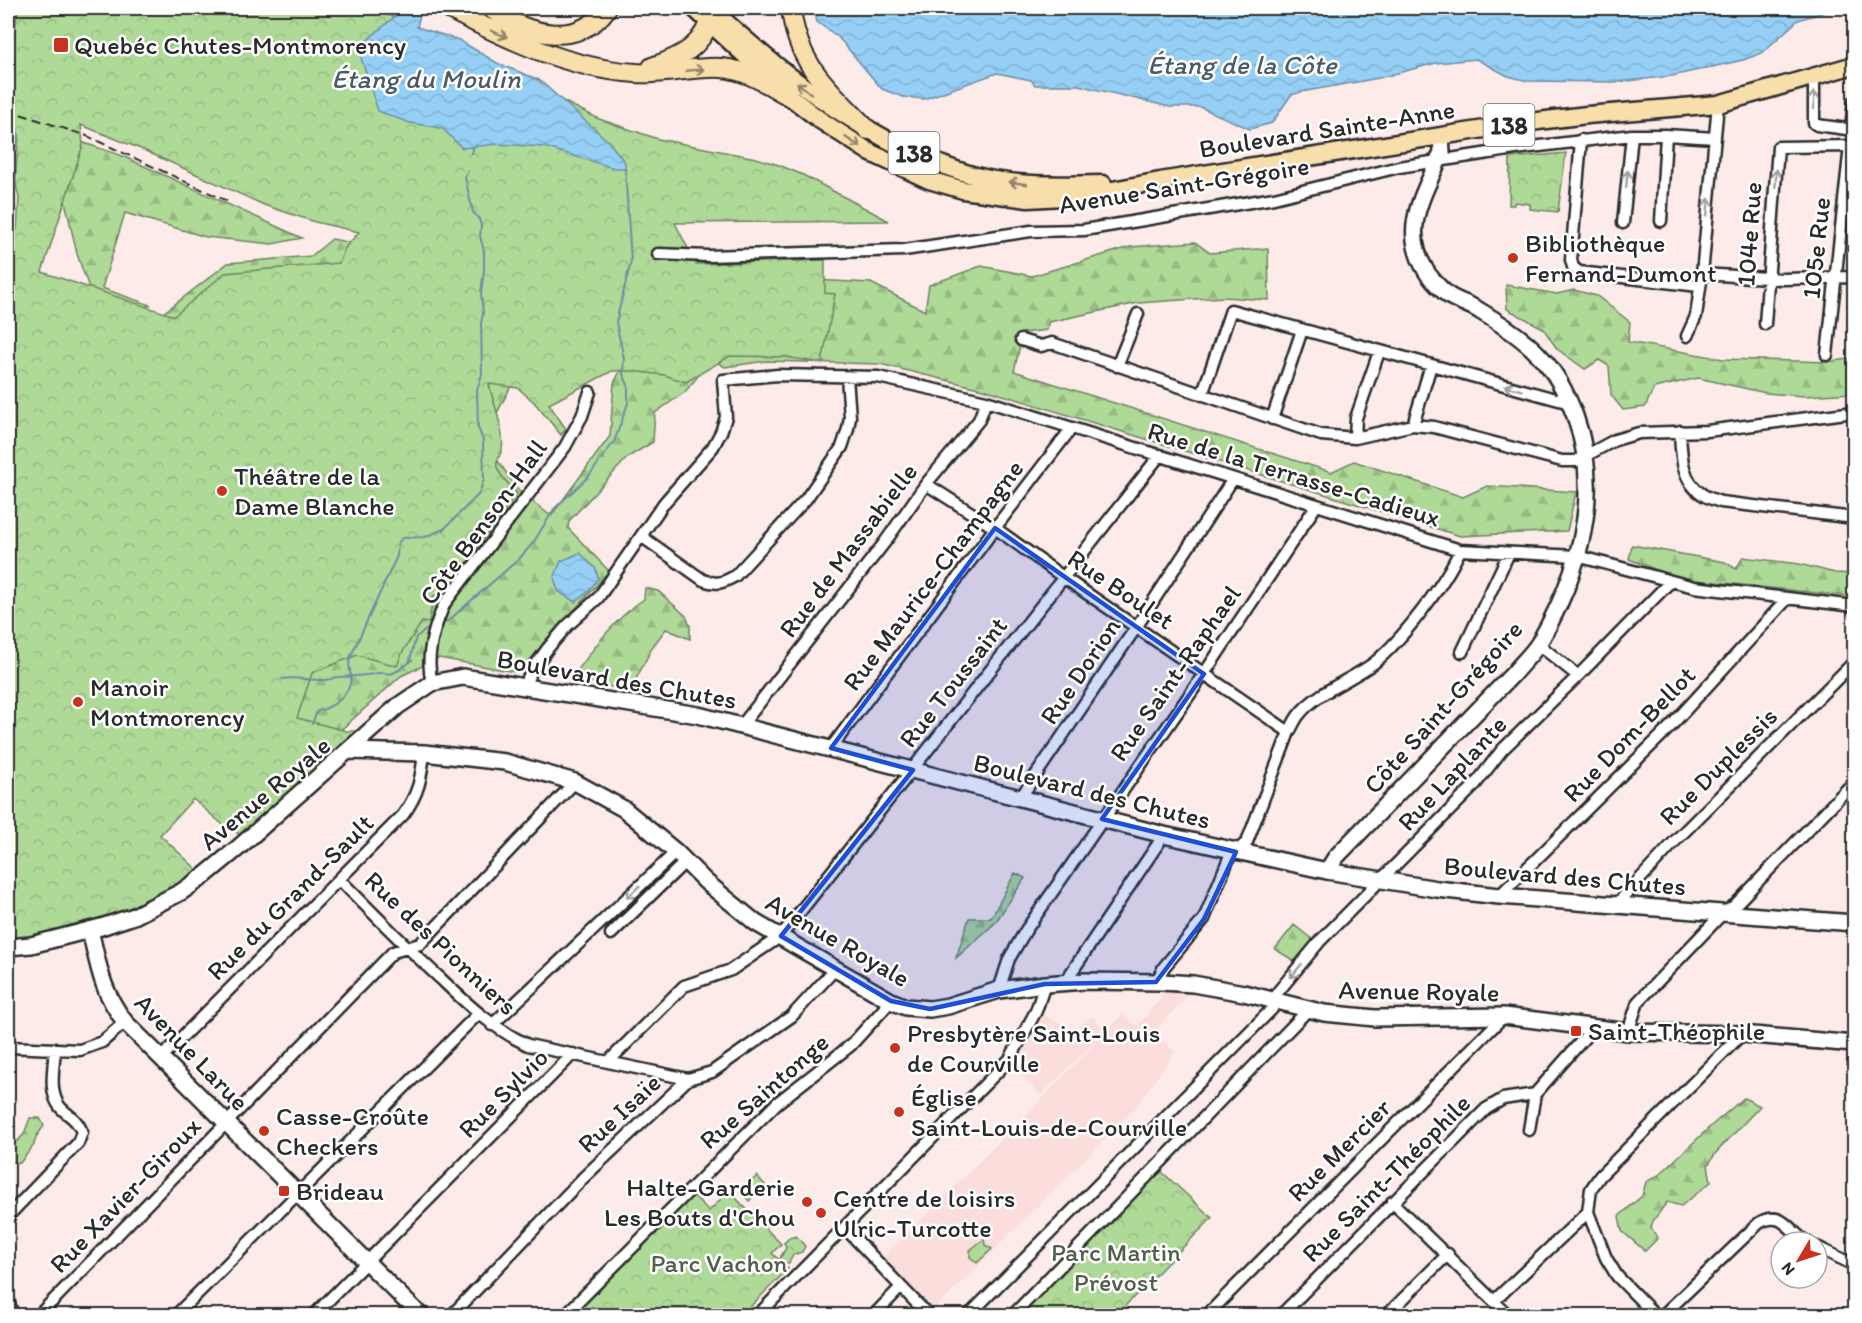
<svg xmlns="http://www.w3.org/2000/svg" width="1862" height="1323" font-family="Itim,sans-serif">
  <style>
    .built { fill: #fbdddb }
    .green { fill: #aed997; stroke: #6c8261; stroke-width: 1.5 }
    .forest { fill: url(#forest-firs); stroke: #6c8261; stroke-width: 1.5 }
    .park { fill: url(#park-crowns); stroke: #6c8261; stroke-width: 1.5; fill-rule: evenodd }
    .water { fill: url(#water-waves); stroke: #6b8da4; stroke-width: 1.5 }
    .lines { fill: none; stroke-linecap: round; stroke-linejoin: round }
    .stream { stroke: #6b8da4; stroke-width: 2 }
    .street-casing { stroke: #2b2b2b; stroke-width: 15 }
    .secondary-casing { stroke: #2b2b2b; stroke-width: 20 }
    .primary-casing { stroke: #2b2b2b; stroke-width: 21 }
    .highway-casing { stroke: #2b2b2b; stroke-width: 22 }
    .street { stroke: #fff; stroke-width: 10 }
    .secondary { stroke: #fff; stroke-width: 15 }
    .primary { stroke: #f8deab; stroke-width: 16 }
    .highway { stroke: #f8deab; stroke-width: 18 }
    .rail { stroke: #2b2b2b; stroke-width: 2; stroke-dasharray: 9 4.5; stroke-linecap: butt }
    .oneway { stroke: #92846b }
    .oneway2 { stroke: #a0a0a0 }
    .marked { fill: #1d4ed8; fill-opacity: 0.2; stroke: #1d4ed8; stroke-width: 4.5; stroke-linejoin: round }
    .poi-dot { fill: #c8321e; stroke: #fff; stroke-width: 2 }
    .labels { text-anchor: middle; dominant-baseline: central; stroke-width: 5; stroke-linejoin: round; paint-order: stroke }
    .shield { fill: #fff; stroke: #6b6b6b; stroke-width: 1.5 }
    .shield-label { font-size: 24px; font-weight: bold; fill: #2b2b2b }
    .poi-label { font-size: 26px; fill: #2b2b2b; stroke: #fff; text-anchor: start }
    .street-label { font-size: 26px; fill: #2b2b2b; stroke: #fff }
    .park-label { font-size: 26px; fill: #525f4b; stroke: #fff }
    .water-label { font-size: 27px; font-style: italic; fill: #4b5c68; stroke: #fff }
  </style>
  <defs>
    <pattern id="forest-firs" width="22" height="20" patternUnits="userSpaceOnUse" patternTransform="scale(1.5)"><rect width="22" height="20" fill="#aed997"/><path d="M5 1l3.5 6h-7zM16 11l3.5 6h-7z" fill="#96ba82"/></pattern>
    <pattern id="park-crowns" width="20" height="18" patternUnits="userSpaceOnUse" patternTransform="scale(1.5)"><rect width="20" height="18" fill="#aed997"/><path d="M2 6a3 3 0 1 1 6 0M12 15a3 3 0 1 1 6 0" fill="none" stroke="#96ba82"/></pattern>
    <pattern id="water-waves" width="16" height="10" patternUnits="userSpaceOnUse" patternTransform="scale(1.5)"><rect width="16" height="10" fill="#95cff5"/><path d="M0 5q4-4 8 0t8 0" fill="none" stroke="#81b2d2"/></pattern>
  </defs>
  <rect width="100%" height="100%" fill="#fdebea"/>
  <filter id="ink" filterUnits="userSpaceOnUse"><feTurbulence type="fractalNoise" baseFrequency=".0167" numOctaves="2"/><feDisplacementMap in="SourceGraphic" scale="12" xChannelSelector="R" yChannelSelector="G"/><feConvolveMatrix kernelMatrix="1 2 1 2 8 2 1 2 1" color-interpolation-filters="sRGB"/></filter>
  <g filter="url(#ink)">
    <path class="built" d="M1164 987 1195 988 1154 1032 1175 1052 1133 1111 934 1310 884 1257 1037 1104 1123 1014 1137 1026 1160 999Z
      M1043 1015 1074 1030 1092 1016 1106 1031 1040 1095 1014 1067 1023 1054Z"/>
    <path class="green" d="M757 1176 765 1185 749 1201 740 1192Z"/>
    <path class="forest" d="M30 125 120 155 302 238 272 244 206 237 125 213 102 288 150 305 116 318 95 305 77 254 60 179Z
      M332 239 397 252 512 384 483 440 520 492 551 516 610 436 614 383 633 346 814 280 871 283 925 311 929 285 981 266 1032 276 1130 247 1195 242 1210 253 1268 248 1269 300 1223 297 1138 303 1049 322 1047 330 1023 333 1014 371 1331 472 1354 461 1463 497 1487 486 1576 492 1567 531 1460 536 987 390 880 364 766 361 725 367 712 359 685 392 655 413 653 442 628 457 569 521 568 528 609 571C580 606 547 636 520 673L439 658 401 676 295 771 144 328 228 263 311 256Z
      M1506 285 1557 294 1574 290 1597 296 1630 322 1628 342 1723 359 1828 362 1854 358V393L1804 396 1766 393 1698 378 1654 388 1645 407 1623 410 1611 395 1609 366 1599 360 1585 369 1557 349 1543 328 1507 309Z
      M1632 545 1725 562 1736 569 1743 557 1799 564 1835 573 1854 574V597L1677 578 1629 559Z
      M645 588 658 591 686 616 690 626V639L666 629 653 646 630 691 572 678C593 649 614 619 644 599Z
      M1015 873 1025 878 995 923 956 958 969 918H991Z
      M1294 925 1317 943 1299 964 1275 949Z
      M1744 1098 1760 1106 1715 1154 1708 1165 1711 1182 1681 1206 1667 1202 1653 1221 1651 1228 1658 1238 1645 1251 1622 1231 1619 1216 1642 1196 1646 1182 1659 1175 1712 1125Z
      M30 1118H40L44 1126 36 1137 34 1145 20 1163 8 1161V1139L18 1141 24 1134Z"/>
    <path class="park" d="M18 8H375L599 119 658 139 756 158 779 165 803 175 889 221 675 223 696 264 825 260V293L835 294 822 363 785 357 730 356 686 382 664 375 631 371H612L549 404 566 429 561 435 534 402 518 388 489 384C493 402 505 431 502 449 501 456 495 460 497 467 500 477 510 486 517 493L482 540 475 560 433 597 429 623 422 622 402 653 397 666 357 655 312 673 297 718 346 731H370L246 840 231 828 229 830 193 799 160 835 204 876 158 905 8 947V320L14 322 13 299 8 293V243L17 229 19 198 15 181 19 134 8 127V57L13 40ZM81 125 141 149 264 205 315 222 359 232 345 248 339 263 225 273 174 316 42 272 83 145Z
      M1566 153 1558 212 1530 209V204L1515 202 1514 205H1509L1510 158Z
      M1161 1171 1212 1218 1116 1315H1020Z
      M729 1191 781 1244 772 1253 788 1269 742 1315H573L693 1195 709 1211Z
      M796 1236 805 1246 802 1252 793 1255 789 1263H785L780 1258 786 1248 784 1243 789 1238Z
      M984 1239 985 1245 992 1249 977 1263 970 1257V1250Z"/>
    <path class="water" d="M402 8H422L417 27 459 40 497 63 539 80 608 141 625 162V168H614L544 147 496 144 462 148 442 128 410 123 378 111 358 48 399 13Z
      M814 8H1838L1798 20 1762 53 1743 60 1672 76 1618 82 1528 81 1508 76 1476 59 1436 63 1379 78 1301 92 1291 95 1272 123 1250 129 1200 107H1170L1078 85H1035L1031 80 997 73 924 99 903 97 882 89 838 37 817 22Z
      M8 136 18 137 8 188Z
      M580 553 596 569 598 579 588 592 575 602 558 591 554 578 561 561Z"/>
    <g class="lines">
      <path class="stream" d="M472 153 473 148
        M443 623 448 621 520 558 533 543 554 509 589 476 614 442 628 403V385L623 374 624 359 616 322 631 261 625 168
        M412 660 409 663 416 637 429 628
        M282 679C297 676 310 681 325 680 330 680 334 677 338 677 352 676 366 676 379 673 385 672 388 675 393 673 399 671 404 666 409 663
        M312 724 317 711C333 708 351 694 351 677 350 670 348 666 350 658L397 556 398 543 402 538 425 537 444 529 479 494 484 479 483 440 478 428 477 390 482 374 481 323 483 314 481 293 484 270V251L480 236 481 226 479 219 473 212 471 204 465 177 468 171"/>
      <defs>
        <path id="street" d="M1814 77V123L1817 125 1854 130
          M1851 129 1854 101
          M1581 140 1571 260 1573 267 1579 272 1699 286
          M1661 221 1666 135
          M1623 223 1632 135
          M658 254 708 256 904 250 1031 231 1084 230 1274 198 1399 167 1515 149 1632 135H1666L1715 138
          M1702 274 1784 279 1854 277
          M1765 324 1778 147 1854 146
          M1687 336 1696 316 1702 274 1718 104
          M1021 340 1041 346 1052 343 1321 435 1355 438 1413 425 1434 427 1562 461H1576L1615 440 1639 433 1707 431 1854 412
          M1827 355 1850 146
          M1117 366 1138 314
          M1202 395 1231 310 1570 403
          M1272 419 1302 330
          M1413 425 1431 365
          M1680 431C1681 453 1681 481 1702 494 1707 498 1715 500 1721 502L1854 518
          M1355 438 1356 418 1379 352
          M926 484 995 528 1063 577 1289 732
          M641 536 703 580C717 585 723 583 735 576L806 499 842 447 848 429 850 417 847 377
          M1538 644 1578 676
          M1462 652 1509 553
          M432 683C425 657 434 627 445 603L565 447 582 416 590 392
          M524 686 532 670 548 648 567 626 598 598 664 503 713 447 721 432 726 417 723 380 778 375 878 377 986 401 1460 550 1577 556 1694 587 1854 606
          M742 725 885 542 926 484 979 420 986 401
          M831 748 995 528 1071 429
          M1021 797 1137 626 1233 479
          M339 879C373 913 406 947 441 979 468 1005 494 1029 528 1045L688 1079
          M1499 896 1670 727 1787 599
          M1617 904 1677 839 1854 662
          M611 934 685 862
          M1068 982 1071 973 1164 835
          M1156 982 1164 967 1204 919 1229 858 1247 842 1289 732C1292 727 1295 720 1298 716 1315 693 1351 680 1374 663 1403 639 1445 584 1460 550
          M999 990 1009 959 1026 930 1204 674 1316 506
          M492 1025 676 852
          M1628 1032 1638 1002 1722 914 1735 905 1854 782
          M8 1047 80 1050 102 1042 125 1022
          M161 1058 403 815C419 793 421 779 424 753
          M609 1061 684 986 731 970 781 936 1160 455
          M1529 1130 1535 1094
          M1392 1202 1509 1316
          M1588 1212 1606 1258 1617 1276 1656 1316
          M8 1216 78 1143 82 1132C76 1117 69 1117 60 1107 48 1092 54 1067 55 1049
          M845 1228 929 1316
          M1817 1247 1854 1265
          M8 1299 13 1316
          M1495 1300 1588 1212 1591 1189 1600 1176 1742 1034
          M38 1316 393 952 420 944 575 782
          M175 1316 478 1014
          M313 1316 573 1054
          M451 1316 583 1178 688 1079 712 1072 792 1016 836 968
          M564 1316 777 1103 851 1045 891 1001
          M757 1316 1010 1059 1036 1011 1045 984
          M873 1316 901 1287
          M968 1316 1272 1009 1277 993 1320 941 1474 786 1502 750 1578 676 1671 581
          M1012 1316 1308 1010
          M1206 1316 1504 1016
          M1280 1316 1486 1109 1503 1099 1535 1094 1593 1028
          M1386 1316 1448 1254
          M1662 1316 1759 1223C1783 1209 1789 1232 1807 1242"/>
        <path id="secondary" d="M348 751 424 753 505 762 575 782 624 809 676 852 706 882 756 923 891 1001 906 1007 930 1009 948 1006 999 990 1045 984 1085 981 1162 982 1193 984 1244 993 1324 1013 1375 1018 1504 1016 1628 1032 1742 1034 1854 1044
          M1327 871 1336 857 1513 674C1521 664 1532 654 1539 643 1579 574 1603 494 1575 416 1567 394 1555 371 1538 354 1522 337 1500 323 1480 311 1471 305 1460 302 1451 297 1443 292 1431 279 1426 271 1401 230 1422 198 1439 159L1442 152 1441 137
          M90 930C99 967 101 990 125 1022L421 1316
          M8 947 31 945 101 927 134 916 181 892 204 876 238 848 398 706 432 683 463 677 698 715 1164 835 1327 871 1437 889 1499 896 1854 923"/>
        <path id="primary" d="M694 8 789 96 820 120 871 153 929 180 963 190 1028 199 1081 196 1160 181 1522 123 1587 115 1718 104 1854 65
          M719 16C778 70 839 118 912 152 938 164 965 175 994 180 1030 186 1066 185 1103 184"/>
        <path id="highway" d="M447 8C505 38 569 69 636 73 664 75 695 66 722 68 747 70 767 84 789 96
          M491 8C524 35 579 49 607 8
          M791 8C797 66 830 90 868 130
          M652 67C684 56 704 46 713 11"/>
      </defs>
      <use href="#street" class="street-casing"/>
      <use href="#secondary" class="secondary-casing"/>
      <use href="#primary" class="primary-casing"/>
      <use href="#highway" class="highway-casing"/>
      <use href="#street" class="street"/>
      <use href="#secondary" class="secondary"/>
      <use href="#primary" class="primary"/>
      <use href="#highway" class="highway"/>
      <path class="rail" d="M8 110 87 136 227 201"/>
    </g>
    <defs><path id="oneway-shaft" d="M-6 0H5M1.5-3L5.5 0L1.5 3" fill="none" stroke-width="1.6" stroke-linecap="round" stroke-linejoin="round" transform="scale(1.5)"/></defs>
    <g class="oneway">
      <use href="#oneway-shaft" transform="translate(499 34) rotate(23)"/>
      <use href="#oneway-shaft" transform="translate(695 70) rotate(-5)"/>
      <use href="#oneway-shaft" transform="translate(804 88) rotate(-142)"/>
      <use href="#oneway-shaft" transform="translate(853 142) rotate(32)"/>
      <use href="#oneway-shaft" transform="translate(1018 183) rotate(-172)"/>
    </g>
    <g class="oneway2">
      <use href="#oneway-shaft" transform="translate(1814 100) rotate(-89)"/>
      <use href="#oneway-shaft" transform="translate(1776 178) rotate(-86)"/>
      <use href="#oneway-shaft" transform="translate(1627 179) rotate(-84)"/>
      <use href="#oneway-shaft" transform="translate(1708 207) rotate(-84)"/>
      <use href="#oneway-shaft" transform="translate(1513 388) rotate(-165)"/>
      <use href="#oneway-shaft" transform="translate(633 892) rotate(137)"/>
      <use href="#oneway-shaft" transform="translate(1296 971) rotate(129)"/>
    </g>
  </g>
  <path class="marked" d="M995 528 1204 674 1102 819 1236 852 1204 919 1156 982 1045 984 930 1009 891 1001 781 936 913 770 831 748Z"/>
  <g class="poi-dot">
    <rect x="53" y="37" width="16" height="16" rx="3"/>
    <circle cx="1513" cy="258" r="6"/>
    <circle cx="222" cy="491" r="6"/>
    <circle cx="78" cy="702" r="6"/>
    <rect x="1570" y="1025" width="12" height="12" rx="3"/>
    <circle cx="895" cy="1048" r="6"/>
    <circle cx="899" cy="1112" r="6"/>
    <circle cx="264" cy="1131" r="6"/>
    <rect x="278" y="1185" width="12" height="12" rx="3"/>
    <circle cx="807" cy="1202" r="6"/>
    <circle cx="821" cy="1213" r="6"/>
  </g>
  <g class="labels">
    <g class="shield">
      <rect x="1483.5" y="104" width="51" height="42" rx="4.5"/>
      <rect x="888.5" y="132" width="51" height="42" rx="4.5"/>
    </g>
    <g class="shield-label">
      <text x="1509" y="125">138</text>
      <text x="914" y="153">138</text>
    </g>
    <g class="poi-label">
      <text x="74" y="45">Quebéc Chutes-Montmorency</text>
      <text x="1525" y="243">Bibliothèque<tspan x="1525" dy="30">Fernand-Dumont</tspan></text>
      <text x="234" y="476">Théâtre de la<tspan x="234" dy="30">Dame Blanche</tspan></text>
      <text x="90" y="687">Manoir<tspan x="90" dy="30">Montmorency</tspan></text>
      <text x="1588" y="1031">Saint-Théophile</text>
      <text x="907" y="1033">Presbytère Saint-Louis<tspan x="907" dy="30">de Courville</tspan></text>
      <text x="911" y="1097">Église<tspan x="911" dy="30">Saint-Louis-de-Courville</tspan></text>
      <text x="276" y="1116">Casse-Croûte<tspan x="276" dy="30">Checkers</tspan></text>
      <text x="795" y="1187" text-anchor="end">Halte-Garderie<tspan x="795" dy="30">Les Bouts d'Chou</tspan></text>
      <text x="296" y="1191">Brideau</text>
      <text x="833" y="1198">Centre de loisirs<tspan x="833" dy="30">Ulric-Turcotte</tspan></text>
    </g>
    <g class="street-label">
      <text transform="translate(1327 129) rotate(-9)">Boulevard Sainte-Anne</text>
      <text transform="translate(1184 185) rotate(-9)">Avenue Saint-Grégoire</text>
      <text transform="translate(1749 234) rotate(-86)">104e Rue</text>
      <text transform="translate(1816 248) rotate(-84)">105e Rue</text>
      <text transform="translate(1294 474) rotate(17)">Rue de la Terrasse-Cadieux</text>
      <text transform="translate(483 522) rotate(-54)">Côte Benson-Hall</text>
      <text transform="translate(848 550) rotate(-53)">Rue de Massabielle</text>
      <text transform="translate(933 575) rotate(-53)">Rue Maurice-Champagne</text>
      <text transform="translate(1121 589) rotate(34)">Rue Boulet</text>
      <text transform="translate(1080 671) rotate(-56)">Rue Dorion</text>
      <text transform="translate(1175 673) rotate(-55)">Rue Saint-Raphael</text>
      <text transform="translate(617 679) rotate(10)">Boulevard des Chutes</text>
      <text transform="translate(953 682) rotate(-52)">Rue Toussaint</text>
      <text transform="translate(1443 707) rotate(-48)">Côte Saint-Grégoire</text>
      <text transform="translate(1629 734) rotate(-46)">Rue Dom-Bellot</text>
      <text transform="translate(1718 766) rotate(-45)">Rue Duplessis</text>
      <text transform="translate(1452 773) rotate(-47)">Rue Laplante</text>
      <text transform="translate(1092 791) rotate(14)">Boulevard des Chutes</text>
      <text transform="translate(265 793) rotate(-40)">Avenue Royale</text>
      <text transform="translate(1565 876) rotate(5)">Boulevard des Chutes</text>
      <text transform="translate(290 897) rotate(-45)">Rue du Grand-Sault</text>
      <text transform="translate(838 940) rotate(30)">Avenue Royale</text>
      <text transform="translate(441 943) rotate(43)">Rue des Pionniers</text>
      <text transform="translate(1419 991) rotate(1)">Avenue Royale</text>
      <text transform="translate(192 1052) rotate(46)">Avenue Larue</text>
      <text transform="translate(764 1091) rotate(-41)">Rue Saintonge</text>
      <text transform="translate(503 1093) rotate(-45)">Rue Sylvio</text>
      <text transform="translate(619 1113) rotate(-43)">Rue Isaïe</text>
      <text transform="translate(1339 1150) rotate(-45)">Rue Mercier</text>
      <text transform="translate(1386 1178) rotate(-45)">Rue Saint-Théophile</text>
      <text transform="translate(125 1195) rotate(-46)">Rue Xavier-Giroux</text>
    </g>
    <g class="park-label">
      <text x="1116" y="1252">Parc Martin<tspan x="1116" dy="30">Prévost</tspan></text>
      <text x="719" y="1263">Parc Vachon</text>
    </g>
    <g class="water-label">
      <text x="1242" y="64">Étang de la Côte</text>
      <text x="426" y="78">Étang du Moulin</text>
    </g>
  </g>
  <rect width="1862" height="1323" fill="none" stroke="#fff" stroke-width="30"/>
  <rect x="15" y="15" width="1832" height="1293" fill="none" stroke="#2b2b2b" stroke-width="2" filter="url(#ink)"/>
  <g transform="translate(1799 1260) rotate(231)"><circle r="28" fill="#ffffff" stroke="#aaaaaa" stroke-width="1.5"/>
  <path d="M0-4.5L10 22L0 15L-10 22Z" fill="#c8321e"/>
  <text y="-9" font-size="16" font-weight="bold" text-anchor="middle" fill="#2b2b2b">N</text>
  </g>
</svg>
